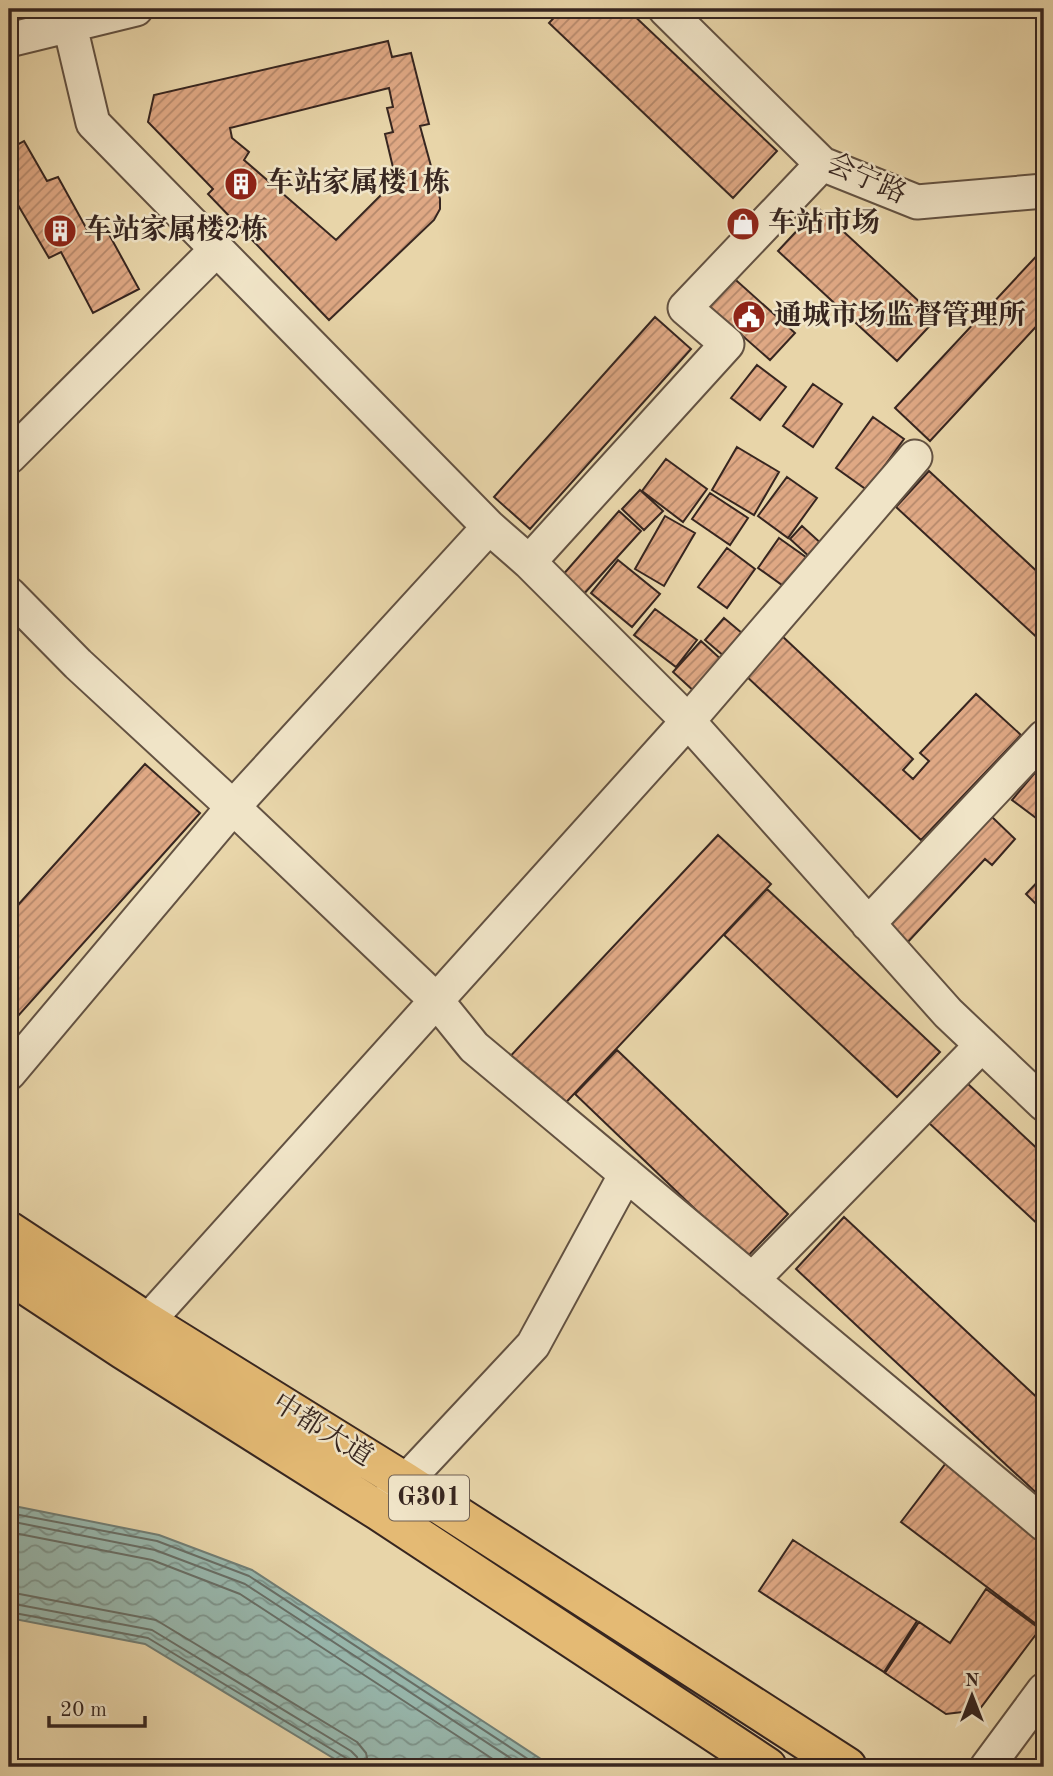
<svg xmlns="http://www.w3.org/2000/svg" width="1053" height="1776" font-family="'Old Standard TT','Noto Serif SC',serif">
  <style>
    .water { fill: url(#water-waves); stroke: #717e75; stroke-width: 2 }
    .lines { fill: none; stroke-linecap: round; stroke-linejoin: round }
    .shore { stroke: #686f67; stroke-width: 2 }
    .building { fill: url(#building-hatch); stroke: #372620; stroke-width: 2; fill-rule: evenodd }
    .minor-casing { stroke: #635242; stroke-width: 37 }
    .highway-casing { stroke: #372620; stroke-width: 42 }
    .minor { stroke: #f0e4c7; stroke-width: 33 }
    .highway { stroke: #e4ba74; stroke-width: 38 }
    .labels { text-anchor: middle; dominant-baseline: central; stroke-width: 5; stroke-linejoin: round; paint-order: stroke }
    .shield { fill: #f0e4c7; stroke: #6e5f52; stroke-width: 2 }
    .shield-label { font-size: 26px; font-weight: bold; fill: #372620 }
    .street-label { font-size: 28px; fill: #372620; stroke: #f0e4c7 }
    .poi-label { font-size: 28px; font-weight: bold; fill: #372620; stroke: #f0e4c7; text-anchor: start }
  </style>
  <defs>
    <pattern id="water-waves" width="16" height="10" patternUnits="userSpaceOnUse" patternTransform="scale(1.75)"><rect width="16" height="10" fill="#98b8ae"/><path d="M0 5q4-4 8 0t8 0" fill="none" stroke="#7d958d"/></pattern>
    <pattern id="building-hatch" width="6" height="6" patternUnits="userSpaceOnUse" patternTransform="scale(1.75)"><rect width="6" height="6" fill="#dfa884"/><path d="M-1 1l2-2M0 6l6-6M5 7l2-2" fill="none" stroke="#b6896c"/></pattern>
  </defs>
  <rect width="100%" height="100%" fill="#e8d5a9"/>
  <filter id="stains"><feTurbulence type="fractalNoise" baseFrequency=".00286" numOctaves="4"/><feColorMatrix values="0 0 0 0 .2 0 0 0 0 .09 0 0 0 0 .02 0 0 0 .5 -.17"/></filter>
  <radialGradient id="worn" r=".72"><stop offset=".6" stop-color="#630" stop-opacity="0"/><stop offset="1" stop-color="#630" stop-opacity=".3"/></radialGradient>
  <path class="water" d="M9 1505 159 1535 252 1570 553 1767H348L145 1644 9 1618Z"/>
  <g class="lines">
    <path class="shore" d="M9 1513 157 1541 249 1576 540 1767
      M9 1521 155 1550 245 1584 524 1767
      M9 1532 152 1560 240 1594 505 1767
      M9 1592 156 1620 357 1742 366 1753 369 1767
      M9 1603 152 1630 351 1751 357 1757 359 1767
      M9 1612 148 1638 346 1758 350 1762V1767"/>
  </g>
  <path class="building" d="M562 9H627L777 151 733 198 549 23Z
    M388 41 392 57 411 53 429 124 420 126 440 199V209L434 220 329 320 208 194 213 189 148 122 154 95ZM389 88 393 107 387 108 393 132 385 134 396 180 336 240 244 160 249 152 232 138 230 128Z
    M24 141 47 181 58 177 90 235 105 227 139 289 93 313 61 252 49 258 11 193 9 194V149Z
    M818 208 937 318 897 361 778 251Z
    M1044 248V318L930 441 895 408Z
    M728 273 795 333 770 360 703 301Z
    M655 317 691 349 530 529 494 497Z
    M757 365 786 387 760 420 731 398Z
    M813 384 842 404 813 447 783 426Z
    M873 417 904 439 867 490 836 468Z
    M737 447 779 472 754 515 712 490Z
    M666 459 707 489 683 522 642 491Z
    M929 471 1044 578V644L896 507Z
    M787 477 817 498 788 538 758 516Z
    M640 490 663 511 644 530 622 509Z
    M710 493 748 518 730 545 692 519Z
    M619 511 641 531 582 596 561 577Z
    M665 516 695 533 664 586 635 569Z
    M802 526 824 546 812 559 790 539Z
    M779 538 810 560 789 590 758 568Z
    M727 548 755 569 727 608 698 587Z
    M618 560 660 594 632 627 591 593Z
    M655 609 697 640 676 667 634 635Z
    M724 618 743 634 725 657 705 640Z
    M781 635 913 759 903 770 913 779 929 761 920 753 976 694 1021 735 921 840 744 674Z
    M701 641 724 662 696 693 673 672Z
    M1044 762V824L1012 800Z
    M145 764 200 813 9 1026V915Z
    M991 816 1015 839 992 865 985 859 906 944 888 927Z
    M718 835 771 884 557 1112 504 1063Z
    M1044 875V912L1026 894Z
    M767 889 940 1052 897 1097 724 935Z
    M617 1050 788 1214 746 1258 575 1094Z
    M967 1083 1044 1155V1230L929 1123Z
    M844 1217 1044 1404V1500L796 1269Z
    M946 1463 1044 1538V1622L1040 1627 901 1522Z
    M793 1540 917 1621 884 1672 759 1591Z
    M986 1589 1040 1629 979 1710 946 1714 885 1673 919 1622 950 1643Z"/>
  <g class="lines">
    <defs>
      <path id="minor" d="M66 9 93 123 489 527 529 562 688 721 948 1013 1044 1104
        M665 9 822 164 917 202 1044 191
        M9 40 136 9
        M9 457 217 249
        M529 562 727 344 685 308 822 164
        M9 594 78 664 233 807 436 1000 474 1047 1044 1524
        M868 924 1044 737
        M9 1073 233 807 489 527
        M752 1280 982 1045
        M130 1343 147 1322 688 721 915 457
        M388 1500 533 1345 626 1174
        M987 1767 1044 1690"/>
      <path id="highway" d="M9 1231 147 1322 405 1482 847 1767
        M9 1274 124 1350 379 1511 767 1767"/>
    </defs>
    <use href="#minor" class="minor-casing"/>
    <use href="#highway" class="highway-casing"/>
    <use href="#minor" class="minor"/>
    <use href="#highway" class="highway"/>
  </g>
  <defs>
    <symbol id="building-disc" viewBox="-11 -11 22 22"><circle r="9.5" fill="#8f2418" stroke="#f0e4c7"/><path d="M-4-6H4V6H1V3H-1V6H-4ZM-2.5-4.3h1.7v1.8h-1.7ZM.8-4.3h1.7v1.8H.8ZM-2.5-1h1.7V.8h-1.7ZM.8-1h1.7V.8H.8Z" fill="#fff"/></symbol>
    <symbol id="shop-disc" viewBox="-11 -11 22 22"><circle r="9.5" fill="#8f2418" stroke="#f0e4c7"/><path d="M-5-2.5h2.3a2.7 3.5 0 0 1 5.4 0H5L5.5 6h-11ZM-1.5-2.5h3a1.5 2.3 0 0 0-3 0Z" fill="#fff"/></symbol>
    <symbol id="civic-disc" viewBox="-11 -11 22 22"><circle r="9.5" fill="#8f2418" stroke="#f0e4c7"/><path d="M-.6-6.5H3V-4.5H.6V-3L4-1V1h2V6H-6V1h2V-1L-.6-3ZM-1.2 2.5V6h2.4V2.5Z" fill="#fff"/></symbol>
  </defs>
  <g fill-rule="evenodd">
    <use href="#building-disc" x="222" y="165" width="38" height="38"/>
    <use href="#shop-disc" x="724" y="205" width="38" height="38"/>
    <use href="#building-disc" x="41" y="212" width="38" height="38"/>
    <use href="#civic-disc" x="730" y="298" width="38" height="38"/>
  </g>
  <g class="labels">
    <rect class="shield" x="389" y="1475.5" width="80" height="45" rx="5"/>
    <g class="shield-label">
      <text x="429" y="1498">G301</text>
    </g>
    <g class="street-label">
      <text transform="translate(866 180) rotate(24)">会宁路</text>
      <text transform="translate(322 1431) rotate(32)">中都大道</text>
    </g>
    <g class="poi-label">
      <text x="266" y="184">车站家属楼1栋</text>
      <text x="768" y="224">车站市场</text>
      <text x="84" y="231">车站家属楼2栋</text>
      <text x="774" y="317">通城市场监督管理所</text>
    </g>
  </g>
  <rect width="1053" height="1776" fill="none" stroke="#e8d5a9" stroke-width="35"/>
  <rect x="10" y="10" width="1032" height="1755" fill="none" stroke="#372620" stroke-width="3.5"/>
  <rect x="18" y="18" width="1018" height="1741" fill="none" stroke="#372620" stroke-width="2"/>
  <g transform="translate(972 1696)" stroke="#f0e4c7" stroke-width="5" paint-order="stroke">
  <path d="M0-5L12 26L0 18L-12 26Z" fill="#372620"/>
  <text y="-10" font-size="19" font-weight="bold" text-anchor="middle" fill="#372620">N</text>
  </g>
  <path d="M49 1716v10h96v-10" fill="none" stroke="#372620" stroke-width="3.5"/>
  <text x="60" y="1716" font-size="21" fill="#372620" stroke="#f0e4c7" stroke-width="5" paint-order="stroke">20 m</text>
  <rect width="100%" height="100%" filter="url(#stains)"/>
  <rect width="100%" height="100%" fill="url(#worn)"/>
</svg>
